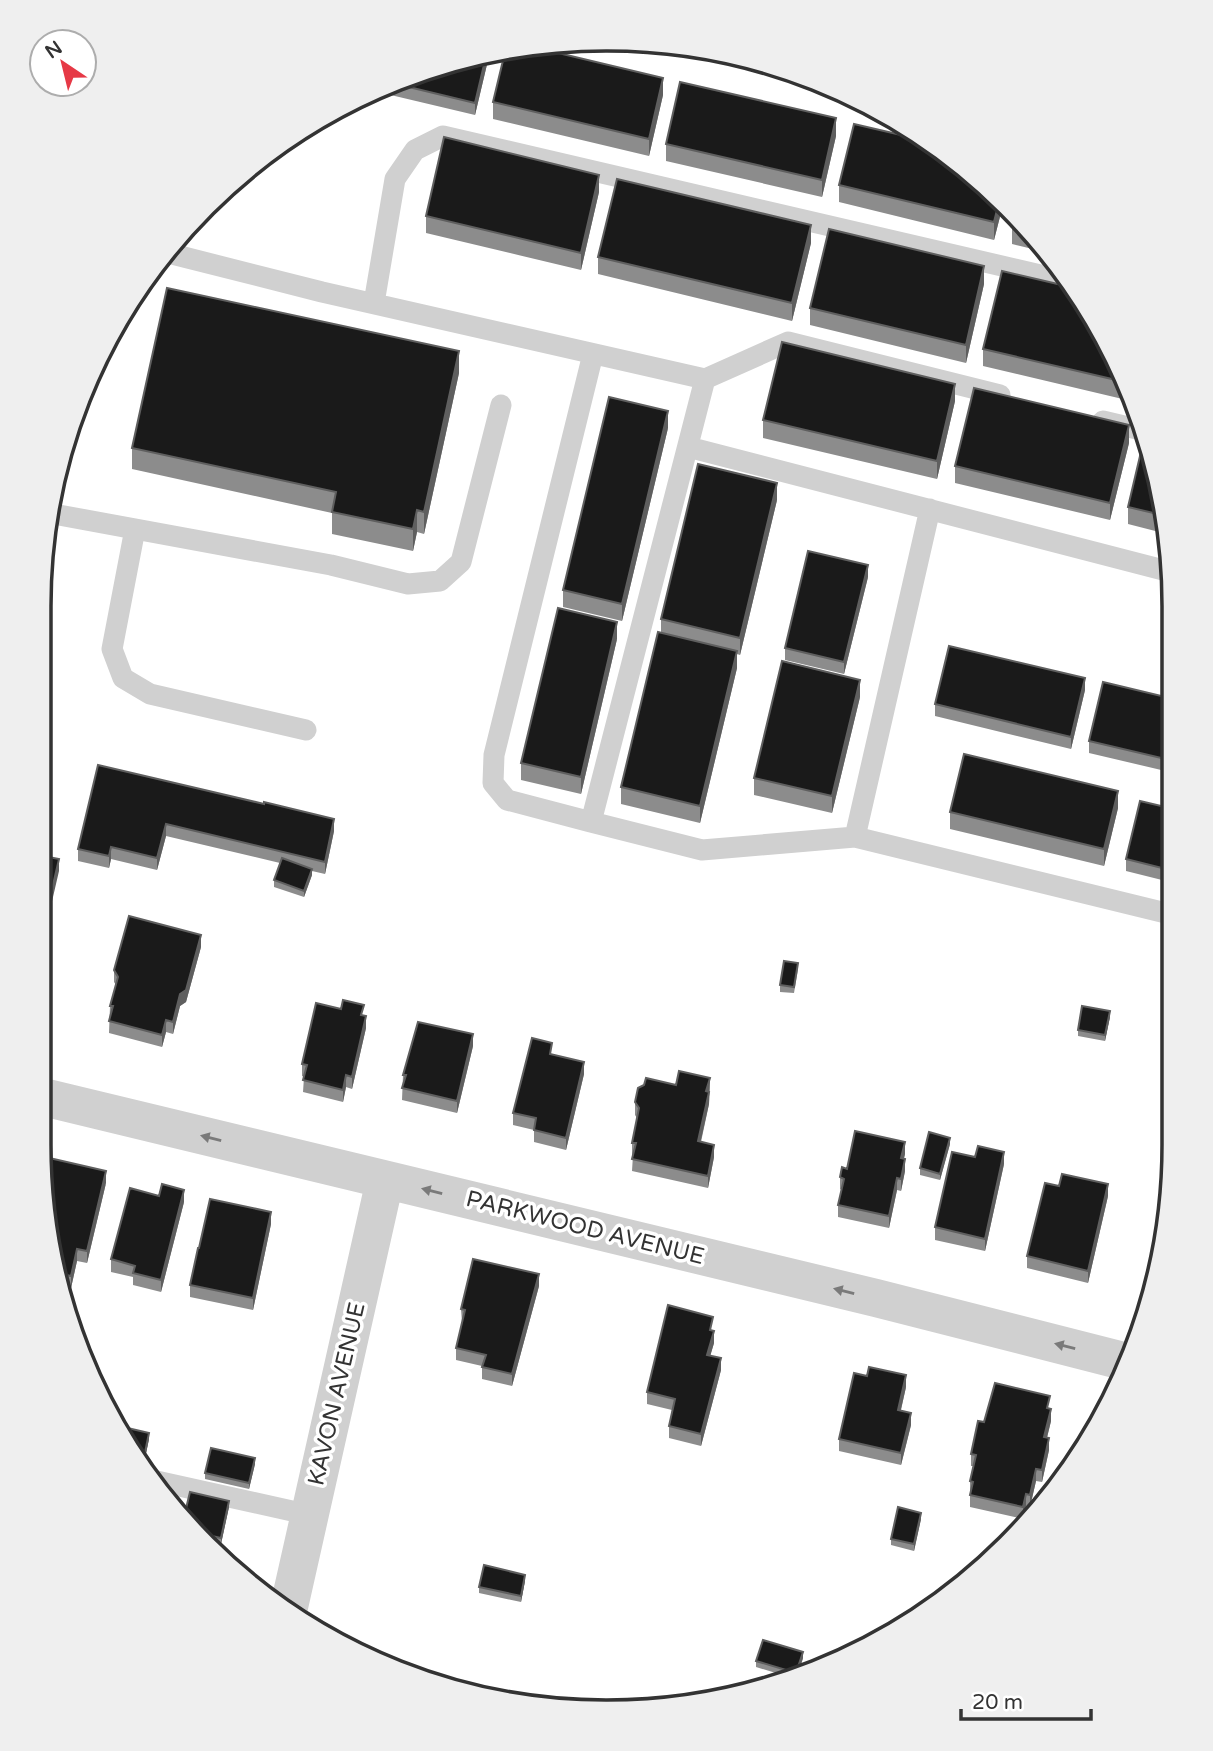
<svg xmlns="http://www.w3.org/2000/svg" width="1213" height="1751" font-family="'Varela Round',sans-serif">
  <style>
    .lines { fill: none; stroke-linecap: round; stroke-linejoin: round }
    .lane { stroke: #d0d0d0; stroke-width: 21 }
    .street { stroke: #d0d0d0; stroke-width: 38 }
    .wall { fill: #8c8c8c }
    .shaded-wall { fill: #5f5f5f }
    .building { fill: #1a1a1a; stroke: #5f5f5f; stroke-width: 2 }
    .oneway { fill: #7a7a7a }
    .labels { text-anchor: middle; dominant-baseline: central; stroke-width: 7; stroke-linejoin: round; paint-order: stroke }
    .street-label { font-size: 23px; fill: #333; stroke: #fff }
    .rim { fill: none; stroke: #333; stroke-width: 3.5 }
  </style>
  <rect width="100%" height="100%" fill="#fff"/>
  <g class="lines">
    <path class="lane" d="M168 253 322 292 705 379 591 822 507 800 493 783 494 755 593 354
      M374 303 395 179 415 150 443 136 1062 280
      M705 379 788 342 1000 395
      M1103 421 1141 430
      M688 447 1171 572
      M930 509 855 837 1174 915
      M48 513 331 565 408 584 440 581 461 562 501 405
      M135 529 112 649 123 678 150 694 306 730
      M591 822 702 850 855 837
      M152 1480 310 1515"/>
    <path class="street" d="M39 1096 876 1298 1131 1363
      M289 1607 385 1180"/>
  </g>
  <path class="wall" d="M489 52V56L475 115 378 92V88L390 82Z
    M663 95 649 156 493 119V102Z
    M836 136 822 197 666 161V144Z
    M839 185 1004 201 994 240 839 202Z
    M599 192 581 270 426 233V216Z
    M1015 215 1041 251 1012 244V227Z
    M811 243 792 321 598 274V257Z
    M984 284 966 363 810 325V308Z
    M983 349 1116 355 1131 401 983 366Z
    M459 373 424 534 417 532 413 551 332 534V513L132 469V448Z
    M955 401 937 479 763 438V420Z
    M668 428 622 621 563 607V590Z
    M1129 443 1110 520 955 483V466Z
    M1164 496 1167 534 1128 524V507Z
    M777 500 740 655 737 654V668L700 823 621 804V787L661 633V619Z
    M868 577 844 674 785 660V648Z
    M617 639 581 794 521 780V763Z
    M1085 690 1071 749 935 716V704Z
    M860 697 832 813 754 795V778Z
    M1174 699V773L1089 753V741Z
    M98 765 334 831 325 874 312 871V875L304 897 274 887V880L280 863 166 836 157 870 111 859 109 868 78 861V849Z
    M1118 808 1104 866 950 829V812Z
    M1174 809V883L1126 871V859Z
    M201 947 186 1002 180 1006 173 1034 166 1032 162 1047 109 1033 110 1006 116 985 114 982V970Z
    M798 969 794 993 780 992V985Z
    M364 1015 366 1028 352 1089 346 1087 343 1102 303 1092 304 1077 302 1076V1064Z
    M1110 1017 1105 1041 1078 1036V1030Z
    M473 1046 457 1113 402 1100 403 1075Z
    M552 1055 584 1074 566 1150 534 1142V1130L513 1125V1113Z
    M710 1078 709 1104 701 1142 714 1157 708 1188 632 1171 633 1155H632V1143L637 1118 635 1115V1102L676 1085Z
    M950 1144 940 1180 920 1175V1168Z
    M905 1154 904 1158 905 1171 901 1191 897 1190 889 1228 838 1217V1205L842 1190 840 1189V1177L847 1169Z
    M1004 1164 985 1251 935 1240V1227Z
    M106 1183 87 1263 77 1261 71 1288 66 1287 58 1292Z
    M1108 1196 1088 1283 1027 1268V1256Z
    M184 1202 161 1292 133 1285V1277L111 1272V1259Z
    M271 1224 253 1310 190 1297V1285L199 1248Z
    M539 1286 512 1386 482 1379V1366L456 1360V1348L462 1322 461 1309Z
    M713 1331 714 1343 710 1356 721 1370 701 1446 669 1438V1426L672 1410 647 1404V1392Z
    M906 1387 901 1410 911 1425 901 1465 839 1451V1439Z
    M1050 1409 1051 1421 1047 1438 1049 1450 1042 1482 1036 1481 1030 1507 1026 1506 1023 1519 970 1507V1481L973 1466H971V1454Z
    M149 1439 143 1468 141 1467 134 1460Z
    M255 1464 249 1489 205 1479V1473Z
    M229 1507 221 1544 205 1541 184 1517Z
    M921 1519 914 1551 891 1545V1539Z
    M525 1581 521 1602 479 1593V1587Z
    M803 1658 798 1674 789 1677 756 1667V1661Z"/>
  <path class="shaded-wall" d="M487 52H489V56L475 115V103Z
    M663 78V95L649 156V139Z
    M836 118V136L822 197V180Z
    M599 175V192L581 270V253Z
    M1000 198 1004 201 994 240V222Z
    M811 225V243L792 321V303Z
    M984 266V284L966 363V345Z
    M459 351V373L424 534V512Z
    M955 384V401L937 479V461Z
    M668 411V428L622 621V604Z
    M1129 425V443L1110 520V503Z
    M777 483V500L740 655V638Z
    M417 510V532L413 551V529Z
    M868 565V577L844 674V662Z
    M617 622V639L581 794V777Z
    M737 651V668L700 823V806Z
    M1085 678V690L1071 749V737Z
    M860 680V697L832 813V796Z
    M48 760V766L40 805V799Z
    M1118 791V808L1104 866V849Z
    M334 819V831L325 874V862Z
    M166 824V836L157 870V858Z
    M111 847V859L109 868V856Z
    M59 859V871L38 962V950Z
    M312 869V875L304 897V891Z
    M201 935V947L186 1002 180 1006 173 1034V1022L180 994Z
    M1110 1011V1017L1105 1041V1035Z
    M366 1016V1028L352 1089V1077Z
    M166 1020V1032L162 1047V1035Z
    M473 1034V1046L457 1113V1101Z
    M584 1062V1074L566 1150V1138Z
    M346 1075V1087L343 1102V1090Z
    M710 1078 709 1104 698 1153V1141L706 1091Z
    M950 1138V1144L940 1180V1174Z
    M905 1142V1154L901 1170V1158Z
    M714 1145V1157L708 1188V1176Z
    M1004 1152V1164L985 1251V1239Z
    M905 1159V1171L901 1191V1179Z
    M106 1171V1183L87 1263V1251Z
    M897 1178V1190L889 1228V1216Z
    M1108 1184V1196L1088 1283V1271Z
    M184 1190V1202L161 1292V1280Z
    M271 1212V1224L253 1310V1298Z
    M77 1249V1261L71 1288V1276Z
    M539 1274V1286L512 1386V1374Z
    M66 1275V1287L63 1302 61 1298Z
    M714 1331V1343L707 1367V1355Z
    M721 1358V1370L701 1446V1434Z
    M906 1375V1387L898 1422V1410Z
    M1051 1409V1421L1044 1449V1437Z
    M911 1413V1425L901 1465V1453Z
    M149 1433V1439L143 1468V1462Z
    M1049 1438V1450L1042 1482V1470Z
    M255 1458V1464L249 1489V1483Z
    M1036 1469V1481L1030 1507V1495Z
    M1026 1494V1506L1023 1519V1507Z
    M229 1501V1507L221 1544V1538Z
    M921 1513V1519L914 1551V1544Z
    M525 1575V1581L521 1602V1596Z
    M803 1652V1658L798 1674 796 1675Z"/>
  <path class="building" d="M529 46 663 78 649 139 493 102 506 48Z
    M487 52 475 103 388 82H390Z
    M680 82 836 118 822 180 666 144Z
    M854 124 931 142 1000 198 994 222 839 185Z
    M444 137 599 175 581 253 426 216Z
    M617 179 811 225 792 303 598 257Z
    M1015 215 1026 230 1012 227Z
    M829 229 984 266 966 345 810 308Z
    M1002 271 1066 286 1116 355 1125 382 983 349Z
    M167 288 459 351 424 512 417 510 413 529 332 512 336 492 132 448Z
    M782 342 955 384 937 461 763 420Z
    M974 388 1129 425 1110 503 955 466Z
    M609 397 668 411 622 604 563 590Z
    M1144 439 1164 496 1166 516 1128 507Z
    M698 464 777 483 740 638 661 619Z
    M808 551 868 565 844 662 785 648Z
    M558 608 617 622 581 777 521 763Z
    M658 632 737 651 700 806 621 787Z
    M949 646 1085 678 1071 737 935 704Z
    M782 661 860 680 832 796 754 778Z
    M1103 682 1174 699V761L1089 741Z
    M964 754 1118 791 1104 849 950 812Z
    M38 758 48 760 40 799 38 798Z
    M98 765 264 804V802L334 819 325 862 166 824 157 858 111 847 109 856 78 849Z
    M1140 801 1174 809V871L1126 859Z
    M38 855 59 859 38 950Z
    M282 858 312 869 304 891 274 880Z
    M129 916 201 935 186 990 180 994 173 1022 166 1020 162 1035 109 1021 113 1006H110L118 977 114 970Z
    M784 961 798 963 794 987 780 985Z
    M343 1000 364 1005 361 1015 366 1016 352 1077 346 1075 343 1090 303 1080 307 1065 302 1064 316 1003 341 1009Z
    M1082 1006 1110 1011 1105 1035 1078 1030Z
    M418 1022 473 1034 457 1101 402 1088 406 1075H403Z
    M532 1038 552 1043 550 1054 584 1062 566 1138 534 1130 536 1118 513 1113Z
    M679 1071 710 1078 706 1091 709 1092 698 1141 714 1145 708 1176 632 1159 636 1143H632L639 1108 635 1102 638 1088 644 1085 646 1078 676 1085Z
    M855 1131 905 1142 901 1158 905 1159 901 1179 897 1178 889 1216 838 1205 844 1179 840 1177 842 1167 847 1169Z
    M929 1132 950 1138 940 1174 920 1168Z
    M978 1146 1004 1152 985 1239 935 1227 952 1152 975 1157Z
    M45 1157 106 1171 87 1251 77 1249 71 1276 66 1275 61 1298 58 1292 42 1170Z
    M1062 1174 1108 1184 1088 1271 1027 1256 1045 1183 1059 1186Z
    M162 1184 184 1190 161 1280 133 1273 135 1266 111 1259 130 1188 159 1196Z
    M210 1199 271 1212 253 1298 190 1285 198 1248H199Z
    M473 1259 539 1274 512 1374 482 1367 486 1355 456 1348 465 1310 461 1309Z
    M668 1305 713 1317 710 1330 714 1331 707 1355 721 1358 701 1434 669 1426 675 1399 647 1392Z
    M869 1367 906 1375 898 1410 911 1413 901 1453 839 1439 854 1373 867 1376Z
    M995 1383 1050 1396 1047 1408 1051 1409 1044 1437 1049 1438 1042 1470 1036 1469 1030 1495 1026 1494 1023 1507 970 1495 973 1482 970 1481 976 1455 971 1454 978 1421 984 1422Z
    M119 1426 149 1433 143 1462 134 1460Z
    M211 1448 255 1458 249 1483 205 1473Z
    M190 1492 229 1501 221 1538 198 1533 184 1517Z
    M898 1507 921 1513 914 1544 891 1539Z
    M484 1565 525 1575 521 1596 479 1587Z
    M763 1640 803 1652 796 1673 756 1661Z"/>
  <defs><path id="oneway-solid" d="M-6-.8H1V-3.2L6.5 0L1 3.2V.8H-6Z" transform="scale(1.75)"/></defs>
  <g class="oneway">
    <use href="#oneway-solid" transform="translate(211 1138) rotate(-166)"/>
    <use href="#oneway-solid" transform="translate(432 1191) rotate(-166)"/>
    <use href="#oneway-solid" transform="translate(844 1291) rotate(-166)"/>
    <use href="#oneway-solid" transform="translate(1065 1346) rotate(-166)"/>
  </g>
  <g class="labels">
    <g class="street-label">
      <text transform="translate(585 1228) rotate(14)">PARKWOOD AVENUE</text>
      <text transform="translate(337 1394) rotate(-77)">KAVON AVENUE</text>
    </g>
  </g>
  <path d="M0 0H1213V1751H0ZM606 51H607A555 555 0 0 1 1162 606V1145A555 555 0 0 1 607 1700H606A555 555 0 0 1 51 1145V606A555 555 0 0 1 606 51Z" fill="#efefef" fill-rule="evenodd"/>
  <path class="rim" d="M606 51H607A555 555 0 0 1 1162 606V1145A555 555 0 0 1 607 1700H606A555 555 0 0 1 51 1145V606A555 555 0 0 1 606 51Z"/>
  <g transform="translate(63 63) rotate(325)"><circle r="33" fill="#ffffff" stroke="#adadad" stroke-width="2"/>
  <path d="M0-5L12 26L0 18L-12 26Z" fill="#e63946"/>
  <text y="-10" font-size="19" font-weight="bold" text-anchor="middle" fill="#333333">N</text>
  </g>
  <path d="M961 1709v10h130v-10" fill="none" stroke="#333333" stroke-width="3.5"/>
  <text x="972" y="1709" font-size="21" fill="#333333" stroke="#ffffff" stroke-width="5" paint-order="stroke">20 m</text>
</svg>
